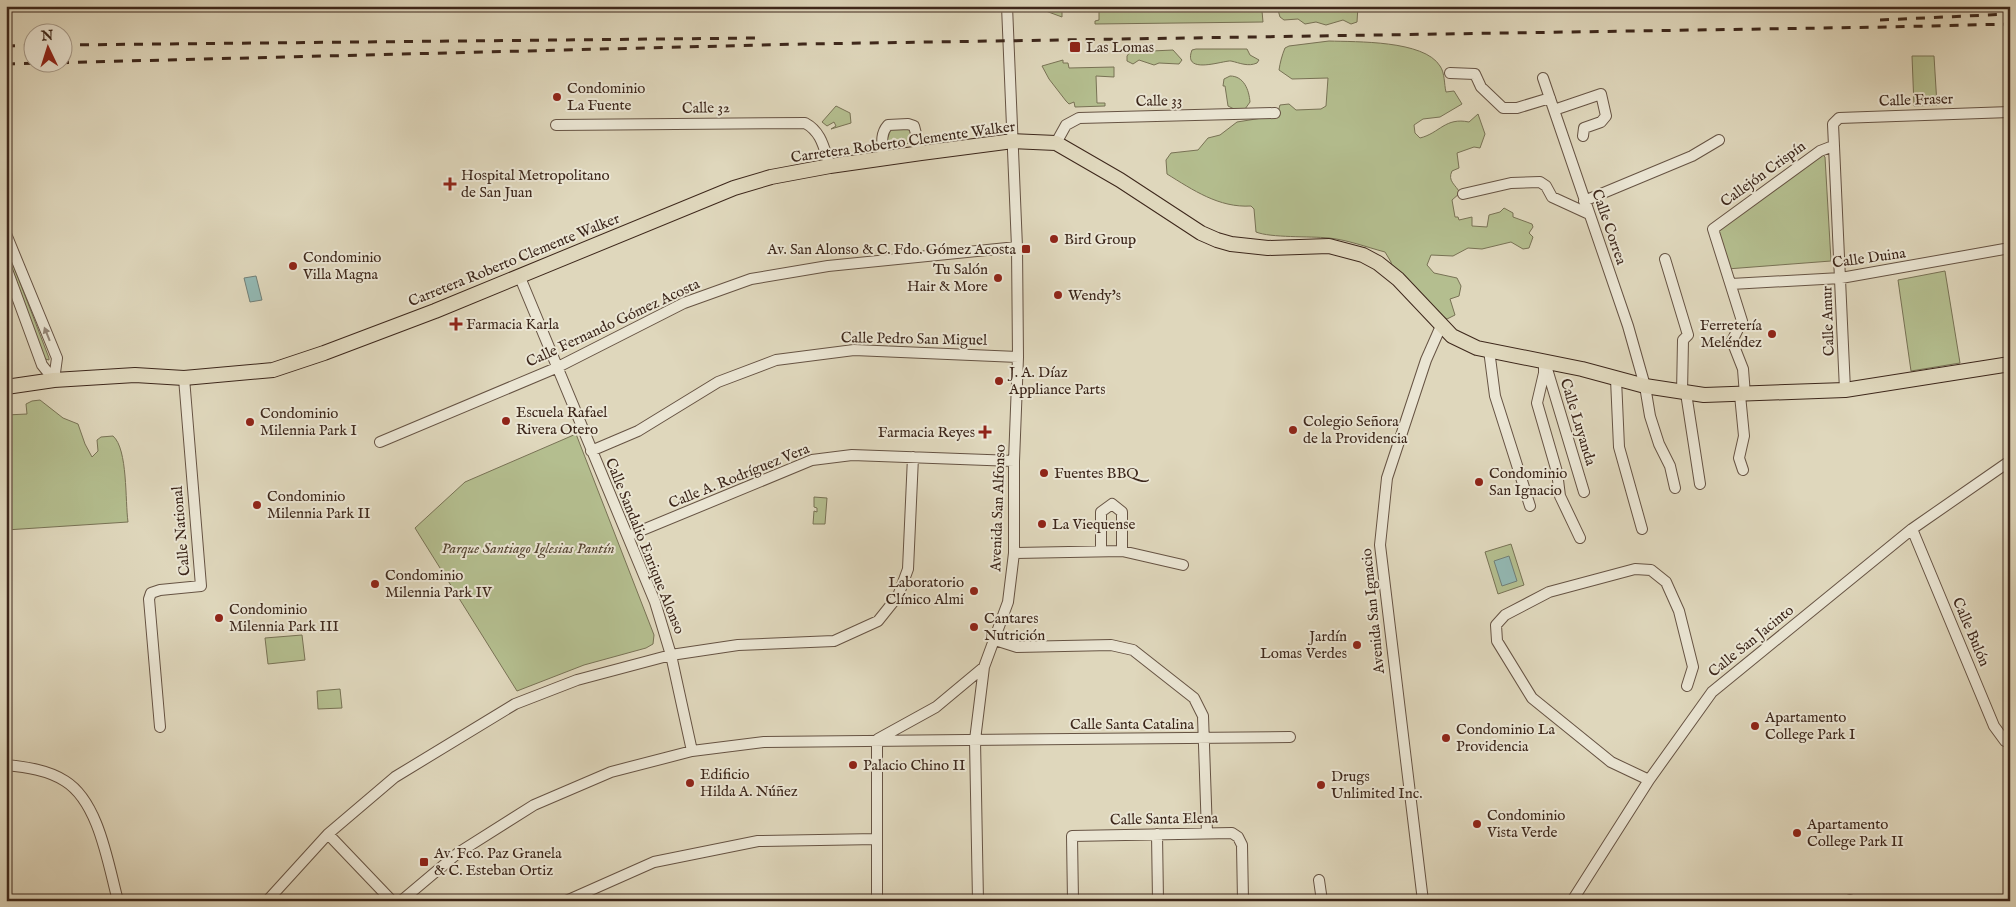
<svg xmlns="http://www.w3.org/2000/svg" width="2016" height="907" font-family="'IM FELL English',serif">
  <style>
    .green { fill: #b4be8f; stroke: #787255 }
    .water { fill: #93b9b4; stroke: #717f77 }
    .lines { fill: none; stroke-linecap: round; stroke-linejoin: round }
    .minor-casing { stroke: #665343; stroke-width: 12 }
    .major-casing { stroke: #3d271b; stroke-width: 16 }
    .minor { stroke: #eae5d3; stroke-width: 10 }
    .major { stroke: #dfd7bc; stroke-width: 14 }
    .rail { stroke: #3d271b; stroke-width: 3; stroke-dasharray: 9 9; stroke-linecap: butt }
    .oneway { fill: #948677 }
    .poi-dot { fill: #8f2418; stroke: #eae5d3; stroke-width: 2 }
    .labels { text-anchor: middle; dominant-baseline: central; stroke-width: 4; stroke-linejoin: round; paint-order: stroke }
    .poi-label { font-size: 15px; fill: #3d271b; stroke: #eae5d3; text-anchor: start }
    .street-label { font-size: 15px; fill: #3d271b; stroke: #eae5d3 }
    .park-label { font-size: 15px; font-style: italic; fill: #554532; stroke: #eae5d3 }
  </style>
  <rect width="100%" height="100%" fill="#dfd7bc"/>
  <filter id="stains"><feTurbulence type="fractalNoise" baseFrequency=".004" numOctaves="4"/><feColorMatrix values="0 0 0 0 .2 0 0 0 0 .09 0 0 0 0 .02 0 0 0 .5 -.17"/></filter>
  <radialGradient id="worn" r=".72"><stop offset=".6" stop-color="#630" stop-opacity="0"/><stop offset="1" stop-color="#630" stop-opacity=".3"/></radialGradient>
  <path class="green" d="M1043 6H1065V11H1062V17L1043 10Z
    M1088 6H1358L1357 22 1351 24 1343 20 1326 25 1316 22 1305 24 1298 19 1284 20 1280 17 1278 10 1262 11 1263 22 1095 24V21L1099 20V9L1090 10Z
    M1329 41C1356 42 1424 40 1440 66 1445 73 1444 84 1446 92L1454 91 1462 104 1440 117 1423 119 1414 125 1415 133 1420 138C1440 133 1445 117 1469 122L1478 114 1485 134 1480 148 1474 147 1457 153 1459 168 1452 171C1447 181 1456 185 1460 193L1452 200 1455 217H1458L1459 220 1472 217V226L1487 227 1489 215 1500 212 1504 208 1513 213V217L1532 224 1533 227 1529 233 1533 237 1529 248 1523 249 1511 242 1482 249 1468 248 1453 256 1431 255 1427 265 1434 273 1457 278 1461 286 1459 296 1450 299 1455 315 1447 319 1433 310 1413 284 1392 274 1391 262 1385 252C1366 247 1348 240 1329 238 1309 236 1271 238 1256 232L1254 209 1251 206C1219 208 1193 190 1167 174L1166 160 1171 153 1198 150 1208 138 1220 135 1237 122 1262 118 1278 112 1280 105 1289 104 1296 110 1321 109 1326 106 1328 78 1292 79 1279 70C1280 63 1282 55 1285 48L1289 46Z
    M1196 49H1247L1250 55 1259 60 1257 63C1248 67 1240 63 1231 61 1224 60 1182 76 1192 50Z
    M1173 50 1182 60 1179 64 1159 63 1154 65 1139 60 1133 64 1127 61V56L1130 52Z
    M1912 56H1934L1937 105 1914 106Z
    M1063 60V63H1068L1069 68 1114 67V77L1096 76 1097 103H1105V106L1075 107 1074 102 1069 104 1066 101 1049 79 1042 66Z
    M1230 76C1244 76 1249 90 1250 102L1245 109H1234L1228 106 1225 86H1223L1224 79Z
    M836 106 850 113 851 123 831 129 836 126 834 122 827 126 822 122Z
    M906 127 912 130V143L888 145 886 140 889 130Z
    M1822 154 1825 157 1831 261 1727 269 1715 230Z
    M6 246 49 358V360L45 359 6 257Z
    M1945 271 1960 363 1911 371 1898 280Z
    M40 400 63 418 78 424 85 444 92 457 98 451 97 440 101 437 113 436C128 449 125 501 128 522L6 530V415L27 414 26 404 32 401Z
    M576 434 654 635 653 644 646 648 584 665 517 691 415 528 465 482Z
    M814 497 827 498 825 524H813L814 511 817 512V508L814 507Z
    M1511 544 1524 585 1498 594 1485 552Z
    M302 635 305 660 268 664 265 638Z
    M340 689 342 708 318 709 317 691Z"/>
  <path class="water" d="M256 276 262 300 250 302 244 278Z
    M1509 556 1517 581 1502 586 1494 561Z"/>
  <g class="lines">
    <defs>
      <path id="minor" d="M1450 73 1475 74 1481 87 1503 108H1517L1550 98
        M1543 78 1628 326 1645 386 1650 416 1659 444 1670 466 1675 488
        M1554 110 1601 94 1606 116 1601 122 1584 128 1583 136
        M556 125 805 123C822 132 824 149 830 166
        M1056 143 1066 125 1079 118 1275 113
        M884 158C883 146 879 135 888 125L908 124 914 126 921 153
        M1463 194 1511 183 1540 182 1546 186 1552 197 1589 214
        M1584 201 1692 156 1719 140
        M6 234 57 358 54 380 42 365 6 267
        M1665 259 1688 335 1683 340 1682 393
        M519 275 655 602 671 655 692 751
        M1731 284 1841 278 2010 248
        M1489 350 1495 396 1530 506
        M1544 361V373L1537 403 1557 472 1560 496 1580 538
        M1547 369 1584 492
        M1616 379 1619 447 1642 529
        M1845 390 1833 124 1839 118 2010 112
        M1686 393 1700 484
        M1740 395 1744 436 1739 458 1743 470
        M1745 395 1743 369 1732 341 1742 321 1713 229 1820 151 1833 146
        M380 442 556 368 684 303 751 279 828 266 1017 247
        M591 451 638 431 718 382 776 360 854 350 1018 357
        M1912 529 1994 726 2005 741 2010 743
        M628 536 812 460 852 455 1014 461
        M1101 551V512L1112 504 1122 512V551
        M1014 553 1122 551 1183 565
        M995 640 1017 647 1111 645 1133 650 1194 698 1203 716 1207 833
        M160 727 149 599 151 593 160 590 201 586 184 378
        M878 739 936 707 984 667
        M877 740V901
        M6 765C26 767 48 770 65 781 99 802 108 864 118 901
        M1649 780 1611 762 1532 698 1497 641 1496 625 1505 615 1549 592 1635 569 1651 570 1666 582 1679 611 1693 667 1687 686
        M328 834 392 901
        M1157 834 1158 901
        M1319 880 1322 901
        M1850 900 1851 901
        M267 901 328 834 395 777 515 704 577 680 671 655 738 645 834 641 878 621 898 596 908 569 913 457
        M401 901 458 853 534 805 611 772 692 751 764 742 1290 737
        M566 901 654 862 758 841 877 839
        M978 901 975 740 984 667 1008 602 1014 553V461L1018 357 1017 247 1007 6
        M1073 901 1072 836 1232 833 1238 837 1242 845 1243 901
        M1423 901 1380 545 1387 478 1426 360 1441 326
        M1572 901 1649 780 1712 692 1912 529 2010 461"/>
      <path id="major" d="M6 387 54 380 135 375 184 378 273 370 324 353 435 311 734 188 771 177 830 166 921 153 1013 141 1056 143 1120 180 1201 233 1217 240 1231 244 1268 248 1329 246 1363 255 1378 263 1398 279 1452 336 1477 348 1582 369 1645 386 1704 395 1845 390 2010 364"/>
    </defs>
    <use href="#minor" class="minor-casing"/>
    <use href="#major" class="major-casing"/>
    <use href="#minor" class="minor"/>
    <use href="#major" class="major"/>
    <path class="rail" d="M1880 20 2010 14
      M62 45 757 38
      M6 46 32 45
      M6 64 803 44 1888 27 2010 24"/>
  </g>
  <defs><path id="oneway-solid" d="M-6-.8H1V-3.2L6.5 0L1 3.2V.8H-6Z" transform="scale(1.25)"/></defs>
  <use class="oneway" href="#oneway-solid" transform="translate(47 334) rotate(-112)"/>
  <g class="poi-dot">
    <rect x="1069" y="41" width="12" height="12" rx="2.5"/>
    <circle cx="557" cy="97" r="5"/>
    <path d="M447.5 176.5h5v5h5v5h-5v5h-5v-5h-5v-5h5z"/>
    <circle cx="1054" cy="239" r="5"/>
    <rect x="1021" y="244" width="10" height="10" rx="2.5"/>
    <circle cx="293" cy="266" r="5"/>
    <circle cx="998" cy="278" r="5"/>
    <circle cx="1058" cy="295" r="5"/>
    <path d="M453.5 316.5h5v5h5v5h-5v5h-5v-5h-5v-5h5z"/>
    <circle cx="1772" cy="334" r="5"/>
    <circle cx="999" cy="381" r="5"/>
    <circle cx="506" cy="421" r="5"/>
    <circle cx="250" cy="422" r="5"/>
    <circle cx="1293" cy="430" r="5"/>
    <path d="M982.5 424.5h5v5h5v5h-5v5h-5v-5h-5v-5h5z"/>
    <circle cx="1044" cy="473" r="5"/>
    <circle cx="1479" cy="482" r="5"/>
    <circle cx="257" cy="505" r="5"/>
    <circle cx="1042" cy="524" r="5"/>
    <circle cx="375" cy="584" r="5"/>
    <circle cx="974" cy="591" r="5"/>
    <circle cx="219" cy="618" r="5"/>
    <circle cx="974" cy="627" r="5"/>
    <circle cx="1357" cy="645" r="5"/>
    <circle cx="1755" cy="726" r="5"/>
    <circle cx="1446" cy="738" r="5"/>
    <circle cx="853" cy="765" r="5"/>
    <circle cx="690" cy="783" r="5"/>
    <circle cx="1321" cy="785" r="5"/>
    <circle cx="1477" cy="824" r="5"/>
    <circle cx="1797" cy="833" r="5"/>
    <rect x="419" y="857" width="10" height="10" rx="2.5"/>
  </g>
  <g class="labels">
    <g class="poi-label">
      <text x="1086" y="47">Las Lomas</text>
      <text x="567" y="88">Condominio<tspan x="567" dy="17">La Fuente</tspan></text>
      <text x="461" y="175">Hospital Metropolitano<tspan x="461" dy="17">de San Juan</tspan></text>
      <text x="1064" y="239">Bird Group</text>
      <text x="1016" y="249" text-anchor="end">Av. San Alonso &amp; C. Fdo. Gómez Acosta</text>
      <text x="303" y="257">Condominio<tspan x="303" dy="17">Villa Magna</tspan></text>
      <text x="988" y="269" text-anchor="end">Tu Salón<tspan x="988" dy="17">Hair &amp; More</tspan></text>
      <text x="1068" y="295">Wendy's</text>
      <text x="466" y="324">Farmacia Karla</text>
      <text x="1762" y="325" text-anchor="end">Ferretería<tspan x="1762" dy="17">Meléndez</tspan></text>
      <text x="1009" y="372">J. A. Díaz<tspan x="1009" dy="17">Appliance Parts</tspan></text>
      <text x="516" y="412">Escuela Rafael<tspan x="516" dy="17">Rivera Otero</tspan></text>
      <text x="260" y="413">Condominio<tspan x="260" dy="17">Milennia Park I</tspan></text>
      <text x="1303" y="421">Colegio Señora<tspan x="1303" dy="17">de la Providencia</tspan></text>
      <text x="975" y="432" text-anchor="end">Farmacia Reyes</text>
      <text x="1054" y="473">Fuentes BBQ</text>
      <text x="1489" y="473">Condominio<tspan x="1489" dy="17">San Ignacio</tspan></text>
      <text x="267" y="496">Condominio<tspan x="267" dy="17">Milennia Park II</tspan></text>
      <text x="1052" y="524">La Viequense</text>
      <text x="385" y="575">Condominio<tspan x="385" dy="17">Milennia Park IV</tspan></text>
      <text x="964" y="582" text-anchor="end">Laboratorio<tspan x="964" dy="17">Clínico Almi</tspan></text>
      <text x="229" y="609">Condominio<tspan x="229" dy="17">Milennia Park III</tspan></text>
      <text x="984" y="618">Cantares<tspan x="984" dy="17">Nutrición</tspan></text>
      <text x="1347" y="636" text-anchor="end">Jardín<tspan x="1347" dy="17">Lomas Verdes</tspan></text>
      <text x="1765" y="717">Apartamento<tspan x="1765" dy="17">College Park I</tspan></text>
      <text x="1456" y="729">Condominio La<tspan x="1456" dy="17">Providencia</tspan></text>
      <text x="863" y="765">Palacio Chino II</text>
      <text x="700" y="774">Edificio<tspan x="700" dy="17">Hilda A. Núñez</tspan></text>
      <text x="1331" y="776">Drugs<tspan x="1331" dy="17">Unlimited Inc.</tspan></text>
      <text x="1487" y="815">Condominio<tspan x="1487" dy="17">Vista Verde</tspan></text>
      <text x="1807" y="824">Apartamento<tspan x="1807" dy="17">College Park II</tspan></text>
      <text x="434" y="853">Av. Fco. Paz Granela<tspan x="434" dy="17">&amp; C. Esteban Ortiz</tspan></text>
    </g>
    <g class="street-label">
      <text transform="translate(1916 100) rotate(-2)">Calle Fraser</text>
      <text transform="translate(1159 101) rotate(-1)">Calle 33</text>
      <text transform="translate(706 108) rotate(-1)">Calle 32</text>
      <text transform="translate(903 142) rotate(-8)">Carretera Roberto Clemente Walker</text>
      <text transform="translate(1763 174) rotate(-36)">Callejón Crispín</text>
      <text transform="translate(1609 227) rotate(71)">Calle Correa</text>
      <text transform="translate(1869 258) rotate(-8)">Calle Duina</text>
      <text transform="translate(514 260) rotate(-22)">Carretera Roberto Clemente Walker</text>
      <text transform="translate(1828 321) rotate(-92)">Calle Amur</text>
      <text transform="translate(613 323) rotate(-25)">Calle Fernando Gómez Acosta</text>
      <text transform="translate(914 339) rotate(1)">Calle Pedro San Miguel</text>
      <text transform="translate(1578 422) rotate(73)">Calle Luyanda</text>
      <text transform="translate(739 476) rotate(-22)">Calle A. Rodríguez Vera</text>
      <text transform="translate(998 508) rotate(-88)">Avenida San Alfonso</text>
      <text transform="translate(181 531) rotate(-95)">Calle National</text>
      <text transform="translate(645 546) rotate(68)">Calle Sandalio Enrique Alonso</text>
      <text transform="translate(1373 611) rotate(-96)">Avenida San Ignacio</text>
      <text transform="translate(1971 632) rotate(67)">Calle Bulón</text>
      <text transform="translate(1751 641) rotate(-39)">Calle San Jacinto</text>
      <text x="1132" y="724">Calle Santa Catalina</text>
      <text transform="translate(1164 819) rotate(-1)">Calle Santa Elena</text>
    </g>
    <g class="park-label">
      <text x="528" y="548">Parque Santiago Iglesias Pantín</text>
    </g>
  </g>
  <rect width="2016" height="907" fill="none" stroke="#dfd7bc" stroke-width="25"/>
  <rect x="8" y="8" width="2001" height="892" fill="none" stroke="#3d271b" stroke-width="2.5"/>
  <rect x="12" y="12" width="1991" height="882" fill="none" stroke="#3d271b"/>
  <g transform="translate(48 48) rotate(356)"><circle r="24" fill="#eae5d3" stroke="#a59989"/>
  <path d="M0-4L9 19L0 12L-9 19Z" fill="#8f2418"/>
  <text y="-8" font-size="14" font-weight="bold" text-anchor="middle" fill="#3d271b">N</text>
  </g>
  <rect width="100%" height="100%" filter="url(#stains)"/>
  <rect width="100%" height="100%" fill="url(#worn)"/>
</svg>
